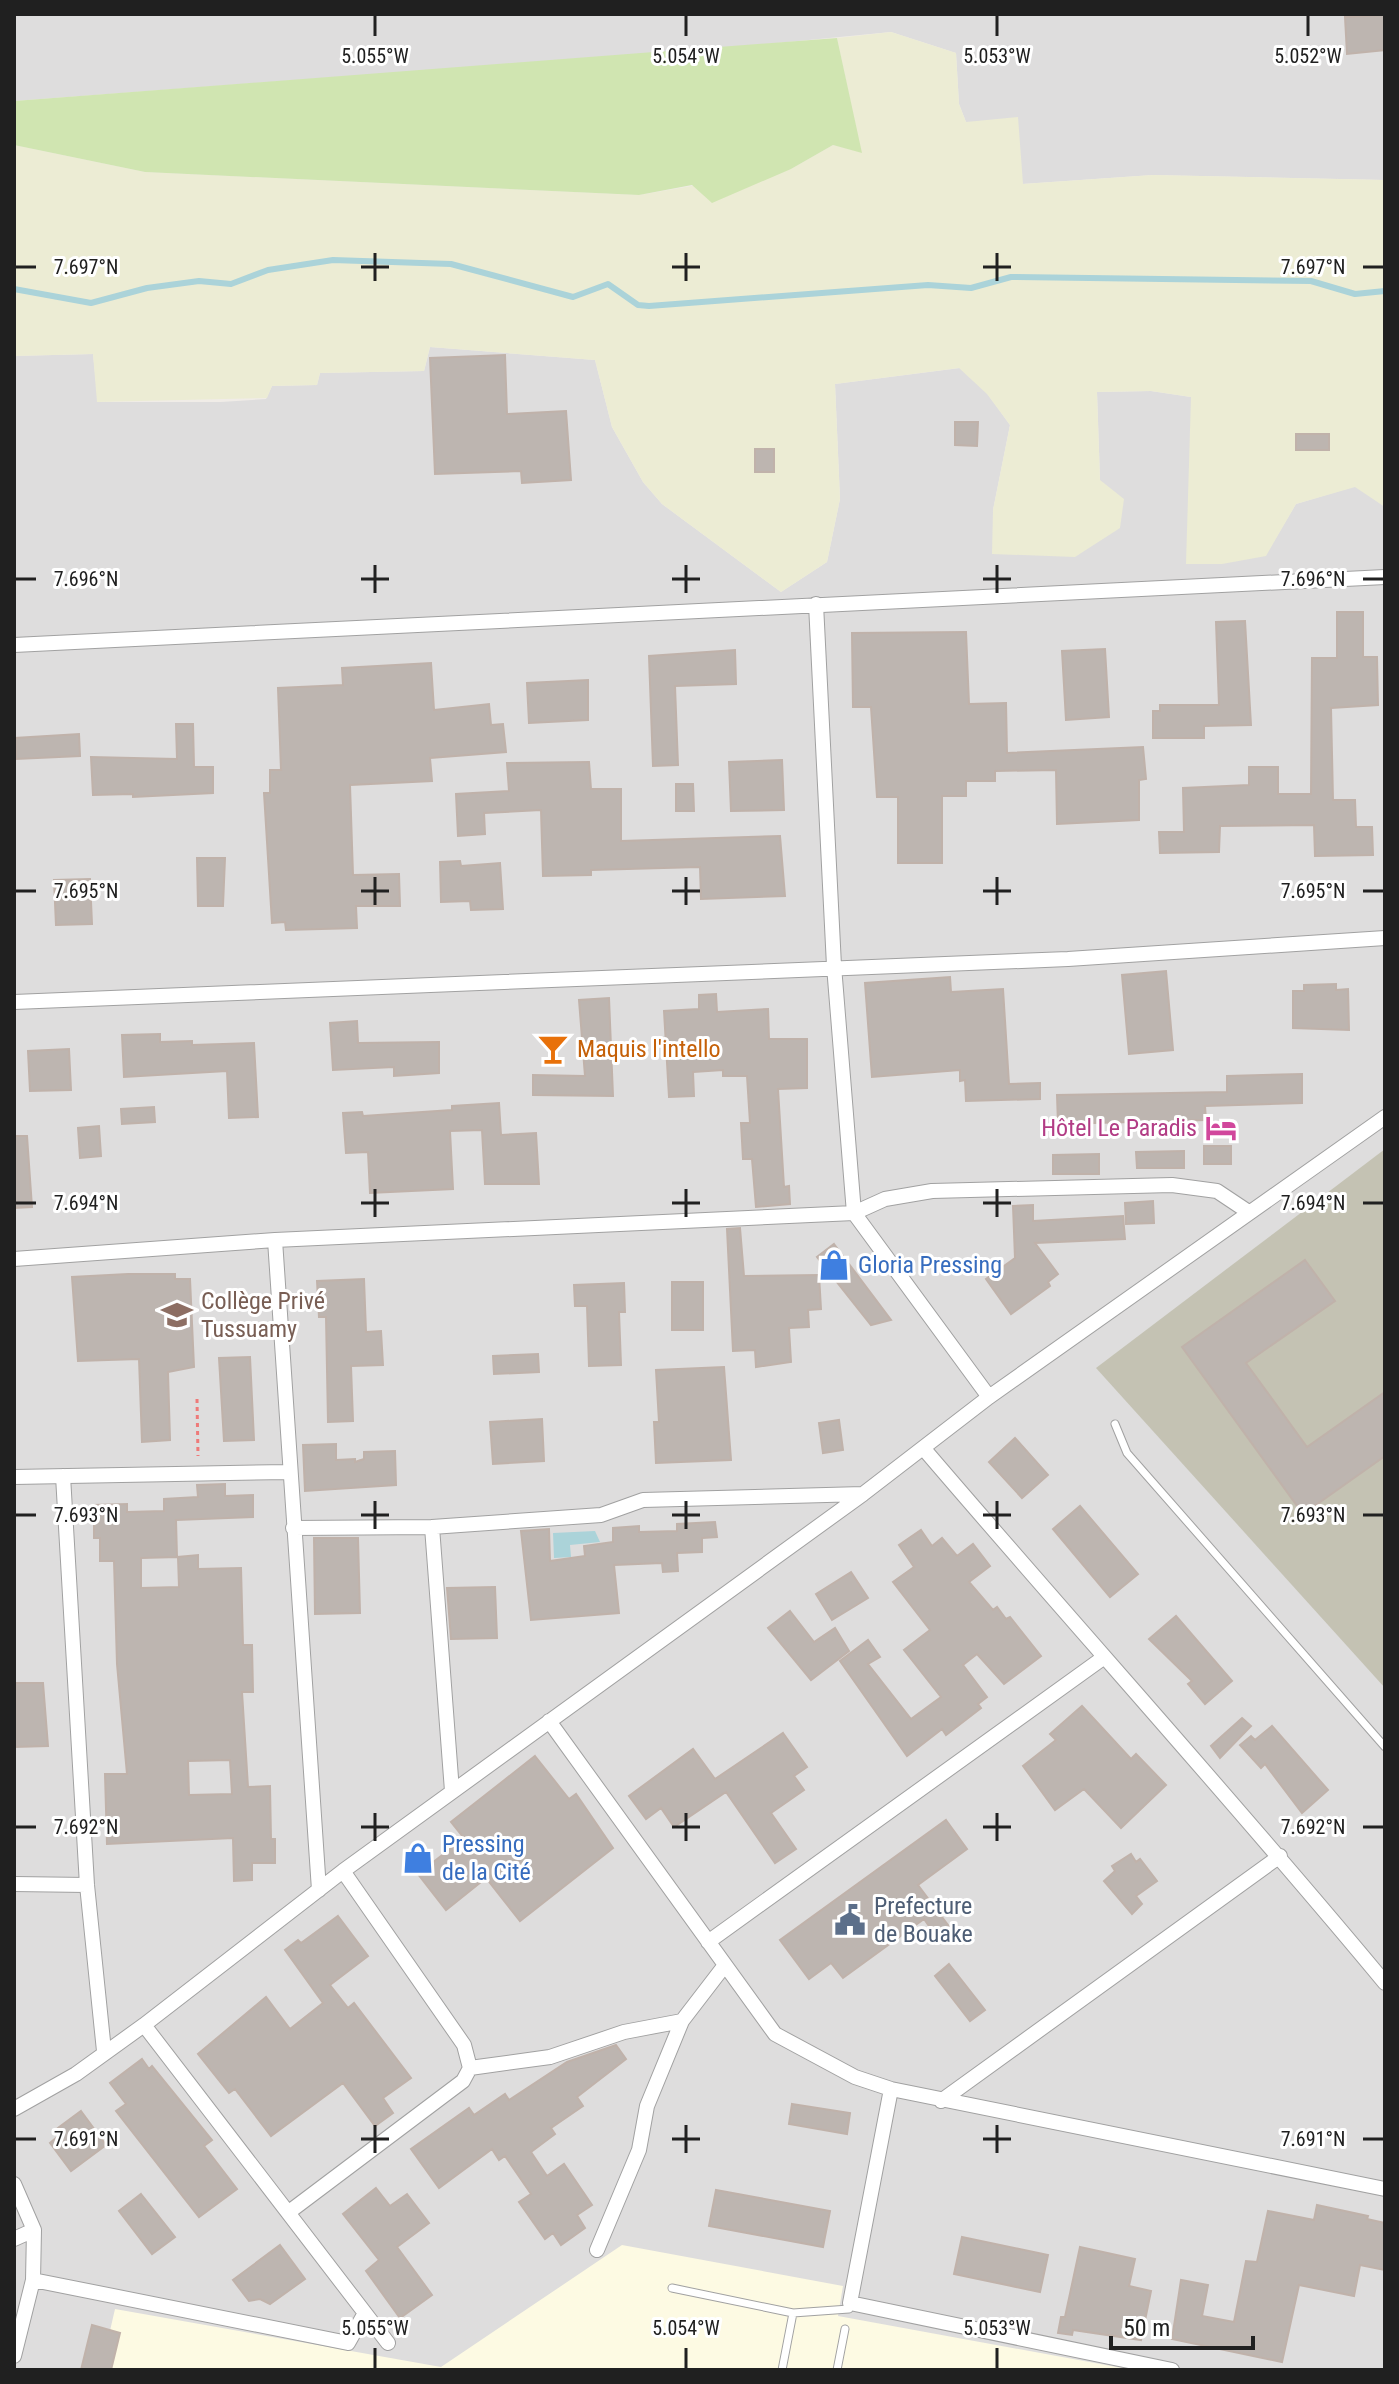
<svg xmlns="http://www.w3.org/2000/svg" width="1399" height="2384" font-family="'Roboto Condensed',sans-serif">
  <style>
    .residential { fill: #dedddd }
    .education { fill: #fdfae3 }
    .construction { fill: #c4c2b3 }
    .farmland { fill: #ececd4 }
    .grass { fill: #d0e5b1 }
    .water { fill: #abd3d9 }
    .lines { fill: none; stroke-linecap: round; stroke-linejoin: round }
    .stream { stroke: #abd3d9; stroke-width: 6 }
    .building { fill: #bdb5b0; stroke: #c0b2aa; stroke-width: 2; fill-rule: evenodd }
    .service-casing { stroke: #a1a1a1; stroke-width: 9 }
    .minor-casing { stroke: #a1a1a1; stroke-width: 16 }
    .path { stroke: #ee7a79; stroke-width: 3; stroke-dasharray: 4 4; stroke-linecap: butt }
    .service { stroke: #fff; stroke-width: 7 }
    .minor { stroke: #fff; stroke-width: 14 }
    .ticks { fill: none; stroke: #202020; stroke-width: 3 }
    .labels { text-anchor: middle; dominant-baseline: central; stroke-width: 6; stroke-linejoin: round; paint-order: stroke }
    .food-label { font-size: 24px; fill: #c56008; stroke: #fff; text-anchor: start }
    .hotel-label { font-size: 24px; fill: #b23c85; stroke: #fff; text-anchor: end }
    .shop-label { font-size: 24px; fill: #366cbe; stroke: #fff; text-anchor: start }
    .education-label { font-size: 24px; fill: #785e54; stroke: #fff; text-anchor: start }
    .service-label { font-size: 24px; fill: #4e5e75; stroke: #fff; text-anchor: start }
    .ticks-label { font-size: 20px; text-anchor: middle; fill: #202020; stroke: #fff; stroke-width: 6; stroke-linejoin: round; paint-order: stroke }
  </style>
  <rect width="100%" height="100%" fill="#f0ece7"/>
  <path class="residential" d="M14 14H1385V180L1153 175 1022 184 966 122 959 104 956 53 891 32 715 49 14 101Z
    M430 347 595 360 612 427 643 482 662 504 781 592 827 562 840 499 835 384 960 368 987 393 1010 425 993 510V554L1100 480 1097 392 1151 391 1191 397 1265 556 1296 504 1356 486 1385 507V2370H14V356L93 354 98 402H221L266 399 272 386 317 385 320 373 424 371Z"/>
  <path class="education" d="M622 2245 843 2286 838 2316 1133 2370H101L115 2309 441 2367Z"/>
  <path class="construction" d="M1385 1149V1688L1096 1368Z"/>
  <path class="farmland" d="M891 32 956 53 959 104 966 122 1018 117 1023 184 1153 175 1385 180V507L1355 487 1296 504 1266 556 1222 564H1186L1191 397 1151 391 1097 392 1100 480 1124 499 1120 528 1075 557 992 554 993 510 1010 425 987 394 959 368 835 384 840 499 827 562 781 592 662 504 643 482 612 427 595 360 430 347 424 371 320 373 317 385 272 386 267 398 97 402 93 354 14 356V145L145 172 639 195 791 169 833 145 861 152 837 38Z"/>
  <path class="grass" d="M837 38 862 153 833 145 791 169 712 203 692 185 639 195 145 172 14 145V101Z"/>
  <path class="water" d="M595 1531 600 1542 570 1545 571 1557 554 1558 553 1533Z"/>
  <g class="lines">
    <path class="stream" d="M14 289 91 303 147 288 199 281 231 284 268 270 333 260 451 264 573 297 608 284 638 305 649 306 928 285 971 288 1011 277 1311 281 1355 294 1385 291"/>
  </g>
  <path class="building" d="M1385 15V50L1347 54 1345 17Z
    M505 355 507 414 566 411 571 480 522 483 521 471 435 474 430 358Z
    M955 422H978L977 446 955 445Z
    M1296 434H1329V450H1296Z
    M755 449H774V472H755Z
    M1337 612H1363V657H1377L1378 705 1331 708 1333 800H1355L1356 827H1372L1373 855 1315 856 1314 825 1220 826 1219 852 1160 853 1159 832H1184L1183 788 1249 785V767H1278V794H1311L1312 658H1337Z
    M1245 621 1251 725 1204 726V738H1153V711H1160V705H1219L1216 622Z
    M966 632 969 704 1006 703 1007 753 1143 747 1146 779 1139 780V820L1057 824 1056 770 995 771V781H966V796H942V863H898V797H877L871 707H853L852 633Z
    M1105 649 1109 717 1066 720 1062 651Z
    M735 650 736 684 675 686 678 765 653 766 649 656Z
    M431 663 434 710 489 704 491 725 503 724 506 752 430 758 432 781 350 785 353 875 399 874 400 906H356L357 928 286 930 285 922 272 923 264 793H270V770H281L278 688 343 685 342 668Z
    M588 680V720L529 723 527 683Z
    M176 724H193L194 767H213V793L133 797V794L93 795 91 757 177 759Z
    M79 734 80 756 16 759 15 738Z
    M782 760 784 810 731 811 729 762Z
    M589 762 591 789H621V841L780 836 785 896 701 899 700 867 591 870V875L543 876 541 810 484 813 485 834 458 836 456 794 509 791 507 763Z
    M676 784H693L694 811H676Z
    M197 858H225L223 906H198Z
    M460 861 461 866 500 863 503 909 471 910 470 901 441 902 440 862Z
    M90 879 92 924 56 925 54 880Z
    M1166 971 1173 1050 1129 1054 1122 975Z
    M950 977 951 992 1003 989 1009 1084 1040 1083V1099L966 1101 965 1080 960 1081V1070L872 1077 865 983Z
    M1336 984V990L1348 989 1349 1030 1293 1028V991H1304V985Z
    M716 994 717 1012 768 1009 769 1039H807V1088L778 1089 784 1187 789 1186 790 1204 756 1207 752 1159H743L741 1123H750L747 1076H723V1070L693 1072 694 1096 669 1097 664 1011 699 1009V995Z
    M609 998 613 1096 533 1095V1075L585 1076 579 1000Z
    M357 1021 358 1043 439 1042V1073L394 1076V1067L333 1070 330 1023Z
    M160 1034V1042L192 1041V1045L254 1043 258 1117 229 1118 227 1071 124 1077 122 1035Z
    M69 1049 71 1090 30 1091 28 1051Z
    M1302 1074V1103L1205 1106 1206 1120 1058 1124 1057 1095 1227 1092V1076Z
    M499 1103 501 1135 536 1133 539 1184H485L482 1130 450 1131 453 1189 370 1193 368 1152 346 1153 343 1113 362 1112 363 1116 452 1110V1106Z
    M154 1107 155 1122 122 1124 121 1109Z
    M99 1126 101 1156 80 1158 78 1128Z
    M14 1136H27L32 1207 14 1208Z
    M1204 1146H1231V1164H1204Z
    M1184 1151V1168H1137L1136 1152Z
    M1099 1154V1174H1053V1155Z
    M1153 1201 1154 1223 1126 1224 1125 1203Z
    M1033 1205V1221L1123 1216 1125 1239 1035 1243 1058 1274 1048 1282 1050 1286 1011 1314 986 1279 1015 1258 1013 1206Z
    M740 1228 744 1276 819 1275 821 1309 808 1310 809 1327 789 1328 791 1362 756 1367 755 1350 733 1351 727 1229Z
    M834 1244 891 1320 871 1325 817 1257Z
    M1305 1260 1335 1301 1246 1363 1307 1447 1385 1392V1456L1303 1514 1182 1347Z
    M128 1274H175V1279H190L194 1367 168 1372 170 1440 142 1442 139 1359 78 1361 72 1277Z
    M364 1279 366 1332 381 1331 383 1365 351 1366 353 1421 328 1422 326 1317H319L317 1281Z
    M672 1282H703V1330H672Z
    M624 1283 625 1312H619L621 1365 589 1366 587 1306H575L574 1285Z
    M538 1354 539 1372 494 1374 493 1356Z
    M250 1357 254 1440 224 1441 219 1358Z
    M724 1367 731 1460 656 1463 654 1422H659L656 1370Z
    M542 1419 544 1461 493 1464 490 1422Z
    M839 1420 843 1450 823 1453 819 1423Z
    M1015 1438 1048 1475 1022 1498 989 1462Z
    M336 1444V1460L355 1459V1462L364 1459V1452L395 1451 396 1485 305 1491 303 1445Z
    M225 1484V1496L253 1495V1517L176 1520 177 1557 141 1558V1588L179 1587 178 1557 198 1555V1569L241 1568 243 1645H252L253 1692H242L248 1787 270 1786 271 1839H275V1863H252V1880L234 1881 233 1838 107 1844 105 1774H127L117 1664 114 1561H100V1538H94V1505L127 1504V1512L164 1511V1499L198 1497 197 1485ZM230 1760 232 1794 189 1795 188 1761Z
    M1080 1506 1138 1574 1110 1597 1053 1529Z
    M715 1522 717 1537 702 1538V1552L677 1553 678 1571 663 1572 662 1563 614 1565 619 1613 531 1620 521 1531 549 1529 550 1561 585 1556 584 1546 613 1542V1528L639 1526V1532L677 1531V1524Z
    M921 1530 932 1546 942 1538 957 1556 973 1544 990 1566 969 1582 993 1610 997 1607 1006 1619 1010 1617 1041 1656 1004 1684 977 1654 963 1665 987 1697 978 1704 981 1708 946 1735 942 1729 907 1756 840 1661 868 1640 880 1657 868 1664 911 1719 941 1697 904 1650 930 1630 893 1582 914 1567 899 1545Z
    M314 1538H358L360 1613 315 1614Z
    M851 1572 868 1598 832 1620 816 1594Z
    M495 1587 497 1638 451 1639 447 1588Z
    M790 1611 814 1642 835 1628 849 1651 811 1680 768 1628Z
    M1176 1616 1232 1681 1205 1704 1188 1684 1192 1681 1149 1639Z
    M14 1683H43L48 1746 14 1747Z
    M1082 1706 1131 1759 1136 1754 1166 1785 1121 1828 1084 1789 1055 1810 1023 1766 1056 1740 1050 1734Z
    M1242 1718 1251 1726 1220 1758 1211 1746Z
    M1272 1726 1328 1790 1302 1813 1265 1764 1261 1768 1240 1745 1251 1736 1255 1740Z
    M783 1733 807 1767 794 1776 804 1790 771 1813 796 1849 775 1863 726 1792 674 1827 661 1808 646 1819 629 1796 693 1749 715 1779Z
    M535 1756 569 1799 576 1794 613 1848 520 1921 486 1878 446 1910 407 1860 423 1849 432 1863 464 1838 451 1822Z
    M946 1820 967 1849 918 1885 951 1929 938 1939 924 1919 843 1978 831 1963 809 1979 780 1940Z
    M1131 1854 1136 1862 1140 1859 1157 1881 1136 1896 1142 1904 1132 1914 1104 1881 1115 1871 1112 1866Z
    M338 1916 368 1956 330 1985 348 2008 354 2003 411 2078 383 2098 393 2113 375 2126 343 2083 271 2136 235 2089 229 2093 198 2054 266 1997 290 2029 323 2003 285 1950 298 1940 301 1943Z
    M949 1964 985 2010 970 2021 935 1976Z
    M616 2045 626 2059 577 2097 583 2106 551 2128 555 2134 531 2152 547 2176 564 2164 592 2205 577 2215 585 2228 561 2245 553 2233 545 2239 519 2202 531 2194 505 2156 499 2160 492 2149 439 2188 411 2149 469 2108 474 2115 505 2094 509 2100 567 2062Z
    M142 2059 149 2069 152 2066 212 2140 204 2146 237 2189 199 2217 116 2111 126 2104 110 2083Z
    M792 2104 850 2113 847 2134 789 2124Z
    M81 2111 106 2145 71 2171 50 2143 62 2133 58 2128Z
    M376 2188 390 2206 407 2194 429 2223 397 2247 432 2295 400 2318 366 2271 379 2260 343 2214Z
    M716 2190 830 2211 823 2247 709 2226Z
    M141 2194 175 2237 152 2254 119 2211Z
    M1317 2205 1368 2216 1367 2219 1385 2223V2270L1360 2265 1354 2296 1299 2285 1282 2362 1172 2339 1181 2280 1208 2285 1202 2316 1234 2322 1246 2261 1257 2262 1268 2211 1314 2220Z
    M962 2237 1048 2255 1040 2292 954 2274Z
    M280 2245 305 2279 270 2304 260 2299 249 2301 233 2280Z
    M1080 2247 1135 2259 1129 2286 1151 2291 1141 2340 1073 2330 1072 2335 1058 2333 1061 2317H1065Z
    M92 2325 120 2333 111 2370H81Z"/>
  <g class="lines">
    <defs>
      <path id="service" d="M1115 1424 1127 1453 1385 1747
        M672 2288 793 2313 849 2309
        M782 2370 793 2313
        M837 2370 845 2329"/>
      <path id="minor" d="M816 604 834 966 854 1213 989 1397
        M14 645 1385 577
        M14 1002 1068 959 1385 938
        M275 1240 319 1890
        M14 1259 275 1240 854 1213 885 1199 932 1191 1172 1185 1217 1191 1247 1211
        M924 1449C1077 1628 1235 1802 1385 1983
        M63 1476 87 1885 104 2051
        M14 1477 288 1472
        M432 1527 452 1791
        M293 1528 432 1527 601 1515 643 1500 863 1494
        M549 1721 775 2034 855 2077 891 2089 1385 2189
        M14 1884 87 1885
        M708 1942 1103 1658
        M144 2025 388 2343
        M470 2068 550 2057 624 2032 682 2021
        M891 2089 850 2303 1172 2370
        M941 2101 1280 1856
        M14 2109 76 2074 144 2025 343 1871 863 1494 989 1397 1385 1117
        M14 2184 34 2230 33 2280 14 2356
        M289 2212 463 2081 470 2068 464 2045 343 1871
        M14 2239 34 2230
        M597 2250 639 2150 647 2106 682 2021 725 1965
        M33 2280 348 2343 365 2313"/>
    </defs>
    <use href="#service" class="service-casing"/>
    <use href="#minor" class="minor-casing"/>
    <path class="path" d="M197 1399 198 1456"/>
    <use href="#service" class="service"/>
    <use href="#minor" class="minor"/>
  </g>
  <path class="ticks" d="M375 16V36M686 16V36M997 16V36M1308 16V36M375 253V281M686 253V281M997 253V281M16 267H36M361 267H389M672 267H700M983 267H1011M1363 267H1383M375 565V593M686 565V593M997 565V593M16 579H36M361 579H389M672 579H700M983 579H1011M1363 579H1383M375 877V905M686 877V905M997 877V905M16 891H36M361 891H389M672 891H700M983 891H1011M1363 891H1383M375 1189V1217M686 1189V1217M997 1189V1217M16 1203H36M361 1203H389M672 1203H700M983 1203H1011M1363 1203H1383M375 1501V1529M686 1501V1529M997 1501V1529M16 1515H36M361 1515H389M672 1515H700M983 1515H1011M1363 1515H1383M375 1813V1841M686 1813V1841M997 1813V1841M16 1827H36M361 1827H389M672 1827H700M983 1827H1011M1363 1827H1383M375 2125V2153M686 2125V2153M997 2125V2153M16 2139H36M361 2139H389M672 2139H700M983 2139H1011M1363 2139H1383M375 2348V2368M686 2348V2368M997 2348V2368"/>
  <defs>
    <symbol id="bar-bare" viewBox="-9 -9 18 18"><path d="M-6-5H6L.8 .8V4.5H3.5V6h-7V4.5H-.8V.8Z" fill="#e8710a" stroke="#fff" stroke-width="2.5" paint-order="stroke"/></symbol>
    <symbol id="hotel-bare" viewBox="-9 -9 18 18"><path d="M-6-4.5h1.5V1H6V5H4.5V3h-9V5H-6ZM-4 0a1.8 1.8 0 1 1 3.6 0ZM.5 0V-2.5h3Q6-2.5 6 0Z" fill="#d1479c" stroke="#fff" stroke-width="2.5" paint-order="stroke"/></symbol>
    <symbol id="shop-bare" viewBox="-9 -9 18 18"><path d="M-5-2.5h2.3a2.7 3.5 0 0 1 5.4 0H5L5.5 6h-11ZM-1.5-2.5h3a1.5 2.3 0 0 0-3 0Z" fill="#3f7fe0" stroke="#fff" stroke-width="2.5" paint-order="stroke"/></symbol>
    <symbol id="school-bare" viewBox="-9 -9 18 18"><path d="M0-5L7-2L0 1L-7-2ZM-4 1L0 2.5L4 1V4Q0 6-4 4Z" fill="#8d6e63" stroke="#fff" stroke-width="2.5" paint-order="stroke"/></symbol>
    <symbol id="civic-bare" viewBox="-9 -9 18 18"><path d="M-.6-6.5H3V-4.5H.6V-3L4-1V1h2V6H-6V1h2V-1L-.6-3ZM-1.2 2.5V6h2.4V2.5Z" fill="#5c6f8a" stroke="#fff" stroke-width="2.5" paint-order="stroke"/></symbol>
  </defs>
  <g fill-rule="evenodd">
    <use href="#bar-bare" x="531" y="1027" width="44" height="44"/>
    <use href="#hotel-bare" x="1199" y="1106" width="44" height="44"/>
    <use href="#shop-bare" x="812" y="1243" width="44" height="44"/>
    <use href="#school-bare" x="155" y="1293" width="44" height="44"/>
    <use href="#shop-bare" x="396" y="1836" width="44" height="44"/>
    <use href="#civic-bare" x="828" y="1898" width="44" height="44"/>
  </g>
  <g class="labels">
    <g class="food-label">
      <text x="577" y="1049">Maquis l'intello</text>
    </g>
    <g class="hotel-label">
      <text x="1197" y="1128">Hôtel Le Paradis</text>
    </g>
    <g class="shop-label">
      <text x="858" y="1265">Gloria Pressing</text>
      <text x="442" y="1844">Pressing<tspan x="442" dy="28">de la Cité</tspan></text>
    </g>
    <g class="education-label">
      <text x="201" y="1301">Collège Privé<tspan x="201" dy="28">Tussuamy</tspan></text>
    </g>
    <g class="service-label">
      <text x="874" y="1906">Prefecture<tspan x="874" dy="28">de Bouake</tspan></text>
    </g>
  </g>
  <g class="ticks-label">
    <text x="375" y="63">5.055°W</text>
    <text x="686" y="63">5.054°W</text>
    <text x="997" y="63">5.053°W</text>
    <text x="1308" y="63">5.052°W</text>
    <text x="86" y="274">7.697°N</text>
    <text x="1313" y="274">7.697°N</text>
    <text x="86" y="586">7.696°N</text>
    <text x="1313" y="586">7.696°N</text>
    <text x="86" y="898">7.695°N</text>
    <text x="1313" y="898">7.695°N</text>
    <text x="86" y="1210">7.694°N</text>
    <text x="1313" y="1210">7.694°N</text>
    <text x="86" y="1522">7.693°N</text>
    <text x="1313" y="1522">7.693°N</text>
    <text x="86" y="1834">7.692°N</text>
    <text x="1313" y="1834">7.692°N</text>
    <text x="86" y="2146">7.691°N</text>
    <text x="1313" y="2146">7.691°N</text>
    <text x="375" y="2335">5.055°W</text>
    <text x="686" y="2335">5.054°W</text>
    <text x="997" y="2335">5.053°W</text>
  </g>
  <rect width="1399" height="2384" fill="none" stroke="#202020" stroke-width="32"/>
  <path d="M1111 2336v12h142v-12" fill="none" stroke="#202020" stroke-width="4"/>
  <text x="1123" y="2336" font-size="24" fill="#202020" stroke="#ffffff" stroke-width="6" paint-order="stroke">50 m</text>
</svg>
